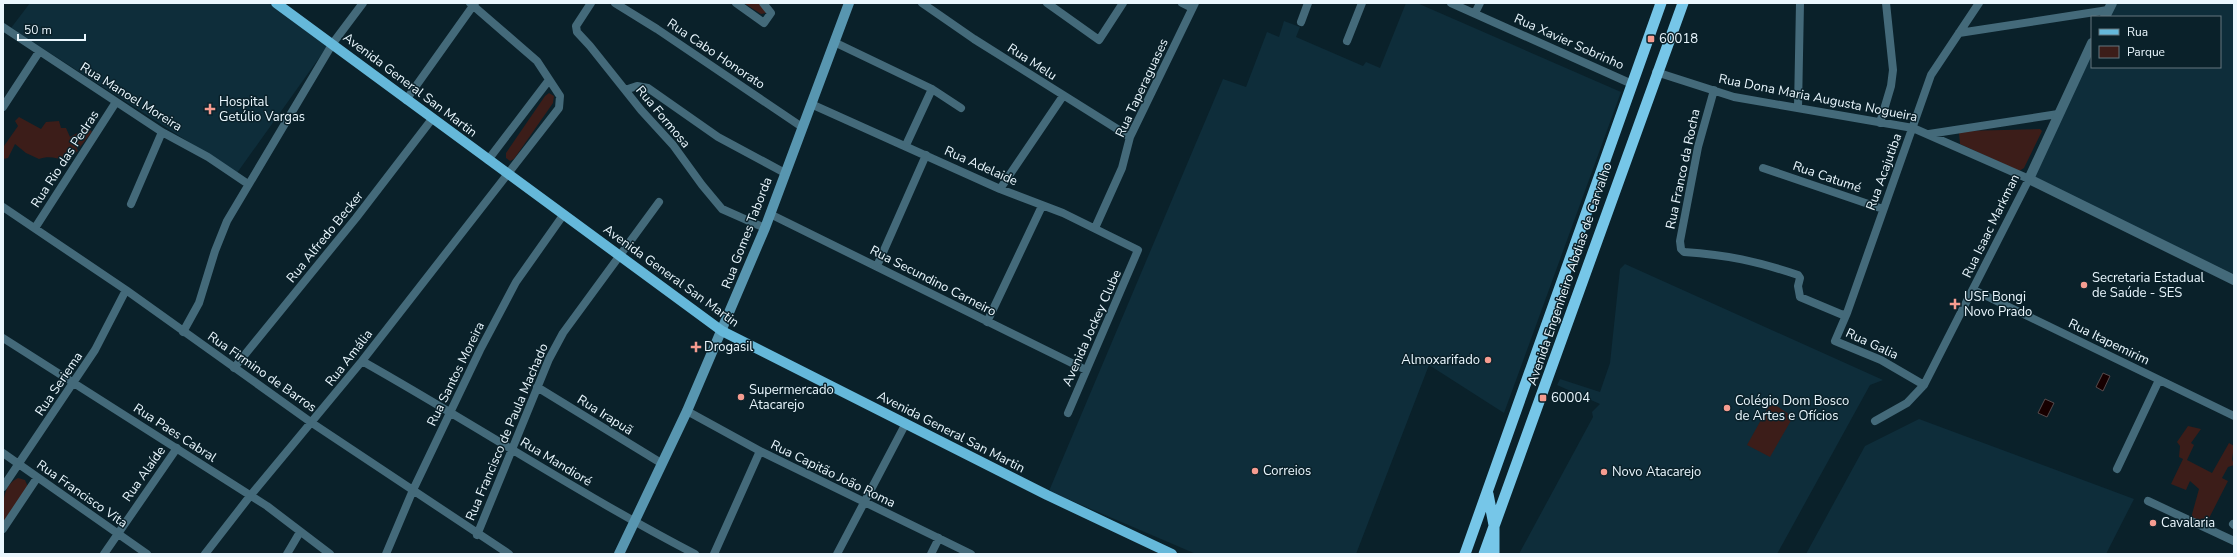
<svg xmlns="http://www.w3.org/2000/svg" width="2237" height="557" font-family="'Nunito Sans',sans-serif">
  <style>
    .built { fill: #0e2d3a }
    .green { fill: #3c1d19 }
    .water { fill: #170000; stroke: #564a4c }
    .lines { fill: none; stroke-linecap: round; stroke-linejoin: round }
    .minor { stroke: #446a7a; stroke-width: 8 }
    .tertiary { stroke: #446a7a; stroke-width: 10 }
    .secondary { stroke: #5896b0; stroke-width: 10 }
    .primary { stroke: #65b8da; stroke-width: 10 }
    .trunk { stroke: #76c6e8; stroke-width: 11 }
    .poi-dot { fill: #f59c90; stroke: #0a212a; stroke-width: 1.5 }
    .labels { text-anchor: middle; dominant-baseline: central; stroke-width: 3; stroke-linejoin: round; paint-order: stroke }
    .poi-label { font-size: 13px; fill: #eaf7fe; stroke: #0a212a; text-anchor: start }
    .street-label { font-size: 13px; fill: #eaf7fe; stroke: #0a212a }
  </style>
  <rect width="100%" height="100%" fill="#0a212a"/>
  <path class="built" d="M30 3H273L329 44 237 173 11 28Z
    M1406 3H1417L1621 92 1504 413 1429 365 1356 554H1196L1049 491 1223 79 1246 87 1267 32 1279 37 1284 21 1300 27 1296 37 1363 66 1366 62 1380 68Z
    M2113 3H2234V274L2029 179 2092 45V67H2220V17H2106Z
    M1625 264 1883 380 1870 385 1777 554H1519L1593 417 1592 412 1600 404 1557 385 1560 379 1600 392 1610 363 1620 269Z
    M1919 419 2134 499 2106 554H1806L1865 446Z"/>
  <path class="green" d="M744 3H761L766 13 761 14Z
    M549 93 554 96 553 103 514 159 510 161 506 158V153L545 96Z
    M19 117 41 129 46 122 59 121 61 128H66L70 137 88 127 92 132 80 147 77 148 78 151 63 161C57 157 47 156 39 159L26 153 15 144 8 158 3 159 4 146 18 126 15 121Z
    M2040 129 2042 131 2024 168 2019 171 1960 144 1959 133 1962 131Z
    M1771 402 1793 417 1770 457 1747 445Z
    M2188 426 2201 429 2191 443 2194 445 2187 460 2212 473 2229 443 2234 446 2232 459 2234 465 2228 467 2222 478 2228 481 2205 526 2191 518 2199 489 2190 481 2186 490 2171 484 2183 459 2179 457 2180 446 2177 442Z
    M18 478 25 480 28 487 3 523C3 508 1 486 18 478Z"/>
  <path class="water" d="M2103 373 2110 376 2103 391 2096 387Z
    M2045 399 2054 403 2047 417 2038 413Z"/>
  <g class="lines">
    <path class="minor" d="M591 3 576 26 577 32 590 46 641 110 673 145 702 185 722 209 765 228
      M615 3 657 29 802 127
      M736 3 764 23 771 13 763 3
      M922 3 974 39 1130 137
      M1047 3 1099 40 1123 3
      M1182 3 1192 8
      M1451 3 1632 84
      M1475 13 1480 3
      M1301 22 1308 3
      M3 27 162 132 208 157 248 184
      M1959 33 2108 10
      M1347 41 1362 3
      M834 42 932 89 961 108
      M1656 72 1734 97 1913 128 2029 179 1924 385 1907 403 1875 421
      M625 90 637 86 648 88 718 137 785 173
      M1714 90 1698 147 1680 241 1681 249 1684 252C1728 255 1756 261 1798 275L1800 278 1798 286 1800 297 1843 315 1847 313 1931 75 1979 3
      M406 100 475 3
      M811 104 1000 189 1063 213 1138 250 1068 413
      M3 107 39 52
      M1798 108 1800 3
      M1880 123 1891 86 1893 70 1886 3
      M1929 134 2058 114
      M906 145 932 89
      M488 160 549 80
      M1763 168 1883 209
      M1000 189 1063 96
      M131 204 162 132
      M3 207 126 290 312 423 509 554
      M770 214 1086 370
      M35 228 116 102
      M1095 228 1122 168 1130 137 1195 3
      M877 266 926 155
      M1974 290 2234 416
      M1847 313 1835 341 1881 360 1924 385
      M987 322 1042 206
      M183 332 199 303 215 251 227 221 333 43 363 3
      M3 338 267 506 330 554
      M362 361C474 424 581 495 695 554
      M234 368 356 218 432 119
      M537 387 661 463
      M687 411 760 451 971 554
      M3 453 147 554
      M2117 469 2159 380
      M3 487 95 350 126 290
      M2148 501 2234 541
      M2233 524 2234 525
      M3 529 37 478
      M477 535 549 359 563 333 659 202
      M104 554 177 448
      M205 554 250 496 362 361 559 108 560 96 537 61 470 3
      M287 554 300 532
      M386 554 413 490 480 350 516 282 564 214
      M714 554 760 451
      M837 554 906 423
      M931 554 939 538"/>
    <path class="tertiary" d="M2105 17 2112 3
      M2092 43 2029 179 2234 280"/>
    <path class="secondary" d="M619 554 687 411 765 228 849 3"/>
    <path class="primary" d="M276 3 722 331 1047 495 1172 554"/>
    <path class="trunk" d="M1488 494 1494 525V554
      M1465 554 1661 3
      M1484 554 1683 3"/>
  </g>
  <g class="poi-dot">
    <rect x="1647" y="35" width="8" height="8" rx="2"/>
    <path d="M208 103h4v4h4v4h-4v4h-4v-4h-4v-4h4z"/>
    <circle cx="2084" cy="285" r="4"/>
    <path d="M1953 298h4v4h4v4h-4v4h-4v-4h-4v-4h4z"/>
    <path d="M694 341h4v4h4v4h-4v4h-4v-4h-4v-4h4z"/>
    <circle cx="1488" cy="360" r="4"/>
    <circle cx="741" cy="397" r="4"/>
    <rect x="1539" y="394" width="8" height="8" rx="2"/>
    <circle cx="1727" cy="408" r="4"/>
    <circle cx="1255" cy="471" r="4"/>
    <circle cx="1604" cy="472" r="4"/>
    <circle cx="2153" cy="523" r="4"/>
  </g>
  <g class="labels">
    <g class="poi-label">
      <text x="1659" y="39">60018</text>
      <text x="219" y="102">Hospital<tspan x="219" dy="15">Getúlio Vargas</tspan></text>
      <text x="2092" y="278">Secretaria Estadual<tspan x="2092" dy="15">de Saúde - SES</tspan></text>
      <text x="1964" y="297">USF Bongi<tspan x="1964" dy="15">Novo Prado</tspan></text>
      <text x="704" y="347">Drogasil</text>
      <text x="1480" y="360" text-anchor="end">Almoxarifado</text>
      <text x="749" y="390">Supermercado<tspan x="749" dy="15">Atacarejo</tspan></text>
      <text x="1551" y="398">60004</text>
      <text x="1735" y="401">Colégio Dom Bosco<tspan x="1735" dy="15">de Artes e Ofícios</tspan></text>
      <text x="1263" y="471">Correios</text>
      <text x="1612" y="472">Novo Atacarejo</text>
      <text x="2161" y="523">Cavalaria</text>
    </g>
    <g class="street-label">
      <text transform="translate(1569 42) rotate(24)">Rua Xavier Sobrinho</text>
      <text transform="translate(716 54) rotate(34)">Rua Cabo Honorato</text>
      <text transform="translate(1032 62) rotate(33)">Rua Melu</text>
      <text transform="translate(410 85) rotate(37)">Avenida General San Martin</text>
      <text transform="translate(1142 88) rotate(-65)">Rua Taperaguases</text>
      <text transform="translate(131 97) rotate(32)">Rua Manoel Moreira</text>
      <text transform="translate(1818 98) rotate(11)">Rua Dona Maria Augusta Nogueira</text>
      <text transform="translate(663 117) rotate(50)">Rua Formosa</text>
      <text transform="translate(65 159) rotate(-57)">Rua Rio das Pedras</text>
      <text transform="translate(981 166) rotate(24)">Rua Adelaide</text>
      <text transform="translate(1683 169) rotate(-78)">Rua Franco da Rocha</text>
      <text transform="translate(1884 172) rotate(-70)">Rua Acajutiba</text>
      <text transform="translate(1827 177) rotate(19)">Rua Catumé</text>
      <text transform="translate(1991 226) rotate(-64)">Rua Isaac Markman</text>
      <text transform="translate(747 233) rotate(-69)">Rua Gomes Taborda</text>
      <text transform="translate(325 237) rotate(-51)">Rua Alfredo Becker</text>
      <text transform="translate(1570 274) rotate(-71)">Avenida Engenheiro Abdias de Carvalho</text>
      <text transform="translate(671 276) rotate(36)">Avenida General San Martin</text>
      <text transform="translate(933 281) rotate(27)">Rua Secundino Carneiro</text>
      <text transform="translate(1092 328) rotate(-66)">Avenida Jockey Clube</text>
      <text transform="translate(2109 342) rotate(26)">Rua Itapemirim</text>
      <text transform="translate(1872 344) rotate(25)">Rua Galia</text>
      <text transform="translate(349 358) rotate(-52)">Rua Amália</text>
      <text transform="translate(262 372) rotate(35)">Rua Firmino de Barros</text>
      <text transform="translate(456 374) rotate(-64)">Rua Santos Moreira</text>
      <text transform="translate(59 384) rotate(-56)">Rua Seriema</text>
      <text transform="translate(605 415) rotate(32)">Rua Irapuã</text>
      <text transform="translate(507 432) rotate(-67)">Rua Francisco de Paula Machado</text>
      <text transform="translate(951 432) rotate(27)">Avenida General San Martin</text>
      <text transform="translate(175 433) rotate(33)">Rua Paes Cabral</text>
      <text transform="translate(556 462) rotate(31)">Rua Mandioré</text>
      <text transform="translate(144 474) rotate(-55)">Rua Alaíde</text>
      <text transform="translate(833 474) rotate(26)">Rua Capitão João Roma</text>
      <text transform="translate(82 494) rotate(35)">Rua Francisco Vita</text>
    </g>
  </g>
  <rect width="2237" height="557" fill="none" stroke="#eaf7fe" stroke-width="8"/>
  <rect x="2091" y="16" width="130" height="52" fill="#0a212a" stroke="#64777f"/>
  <rect x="2099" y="29" width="20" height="6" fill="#65b8da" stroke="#64777f"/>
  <text x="2127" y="36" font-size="12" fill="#eaf7fe">Rua</text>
  <rect x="2099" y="46" width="20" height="12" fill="#3c1d19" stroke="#64777f"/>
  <text x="2127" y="56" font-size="12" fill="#eaf7fe">Parque</text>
  <path d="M18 34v6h67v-6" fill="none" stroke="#eaf7fe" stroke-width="2"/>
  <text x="24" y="34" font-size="12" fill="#eaf7fe" stroke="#0a212a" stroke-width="3" paint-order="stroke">50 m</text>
</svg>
